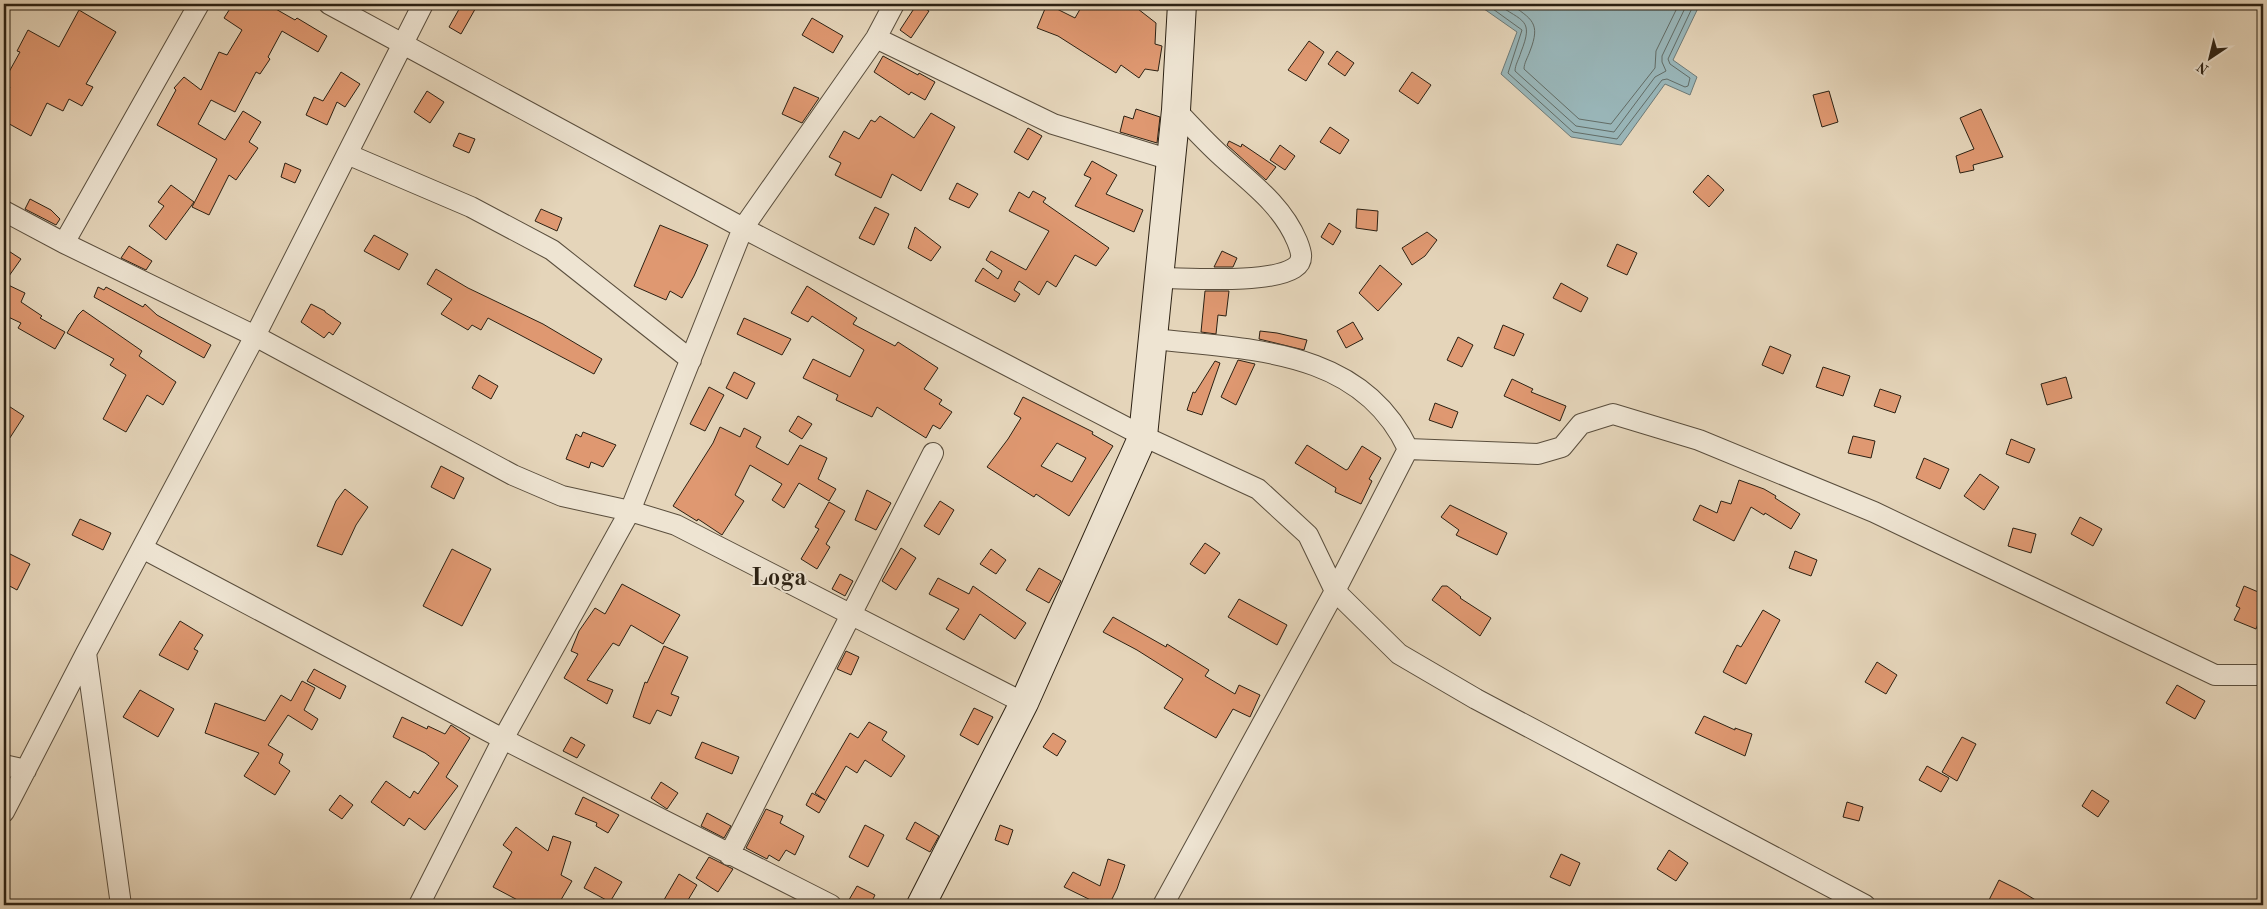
<svg xmlns="http://www.w3.org/2000/svg" width="2267" height="909" font-family="'Old Standard TT',serif">
  <style>
    .water { fill: #99b6b9; stroke: #6d7a77 }
    .lines { fill: none; stroke-linecap: round; stroke-linejoin: round }
    .shore { stroke: #626c66; stroke-width: 1 }
    .building { fill: #df9871; stroke: #2c2113; fill-rule: evenodd }
    .street-casing { stroke: #5a4e3d; stroke-width: 22 }
    .secondary-casing { stroke: #2c2113; stroke-width: 30 }
    .street { stroke: #eee4d2; stroke-width: 20 }
    .secondary { stroke: #eee4d2; stroke-width: 28 }
    .labels { text-anchor: middle; dominant-baseline: central; stroke-width: 4; stroke-linejoin: round; paint-order: stroke }
    .town-label { font-size: 25px; font-weight: bold; fill: #2c2113; stroke: #eee4d2 }
  </style>
  <rect width="100%" height="100%" fill="#e5d5ba"/>
  <filter id="stains"><feTurbulence type="fractalNoise" baseFrequency=".004" numOctaves="4"/><feColorMatrix values="0 0 0 0 .2 0 0 0 0 .09 0 0 0 0 .02 0 0 0 .5 -.17"/></filter>
  <radialGradient id="worn" r=".72"><stop offset=".6" stop-color="#630" stop-opacity="0"/><stop offset="1" stop-color="#630" stop-opacity=".3"/></radialGradient>
  <path class="water" d="M1477 4H1700L1673 60 1697 77 1690 95 1665 84 1621 145 1571 137 1501 74 1517 32Z"/>
  <g class="lines">
    <path class="shore" d="M1486 4 1522 30 1508 73 1573 132 1617 139 1662 80 1667 79 1685 87 1688 86 1690 78 1670 64 1668 59 1694 4
      M1497 4C1523 22 1534 19 1521 52 1519 59 1515 65 1515 71L1576 126 1614 132 1655 77 1666 71 1662 62V56L1687 4
      M1510 4C1532 19 1541 23 1530 51 1528 57 1524 63 1524 69L1579 119 1611 124 1655 68 1656 51 1679 4"/>
  </g>
  <path class="building" d="M233 4H267L295 20 297 18 327 36 318 52 282 31 268 57 270 59 260 74 256 72 235 112 211 100 198 124 225 140 243 111 261 122 249 142 258 148 236 180 229 175 209 215 192 207 217 159 157 125 176 90 174 88 184 77 201 90 219 52 227 55 242 30 224 18Z
    M462 4H478L461 34 449 27Z
    M917 4 929 11 911 38 900 30Z
    M1047 4 1075 18 1083 4H1130L1138 9 1156 23 1155 44 1162 46 1158 71 1145 69 1139 78 1121 65 1116 73 1058 36 1037 28Z
    M79 10 116 32 86 84 93 87 82 106 69 99 63 111 47 103 31 136 4 121V97L10 87 4 84V81L20 52 17 51 28 30 59 47Z
    M812 18 843 36 833 53 802 35Z
    M1309 41 1324 52 1306 81 1288 70Z
    M1337 51 1354 63 1345 76 1328 64Z
    M883 56 918 75 919 73 935 82 925 100 911 92 909 95 874 72Z
    M341 72 360 84 345 107 337 102 327 125 306 115 314 97 323 101Z
    M1412 72 1431 85 1418 104 1399 91Z
    M794 87 819 98 802 123 782 114Z
    M427 91 444 102 430 123 414 112Z
    M1829 91 1838 122 1822 127 1813 95Z
    M1136 109 1160 117 1157 143 1120 132 1124 116 1133 119Z
    M1981 109 2003 157 1973 165 1974 170 1960 173 1956 156 1974 149 1960 118Z
    M931 113 955 127 921 191 892 174 881 198 835 175 841 163 829 157 844 131 859 139 871 120 875 122 880 116 914 138Z
    M1330 127 1349 140 1340 154 1320 142Z
    M1028 128 1042 136 1028 160 1014 152Z
    M459 133 475 139 469 153 453 146Z
    M1229 141 1241 147 1242 144 1276 167 1266 180 1227 145Z
    M1280 145 1295 156 1285 170 1270 160Z
    M1092 161 1117 175 1106 194 1143 210 1134 232 1075 206 1091 178 1084 175Z
    M285 163 301 170 295 183 281 177Z
    M1708 175 1724 190 1709 207 1693 192Z
    M957 183 978 194 969 208 949 199Z
    M171 185 194 202 166 240 149 226 164 206 158 202Z
    M1033 191 1046 198 1043 202 1109 248 1096 266 1075 255 1056 287 1047 281 1039 295 1019 281 1014 290 1020 294 1015 302 975 281 983 268 998 279 1002 271 986 260 991 251 1026 270 1049 231 1009 211 1019 192 1029 198Z
    M30 199 51 210 60 219 56 225 25 209Z
    M875 207 889 214 874 245 859 238Z
    M541 209 562 218 557 231 535 221Z
    M1357 209 1378 211 1377 231 1356 228Z
    M1329 223 1341 231 1333 245 1321 237Z
    M660 225 708 245 694 276 682 298 670 291 666 300 634 286Z
    M915 227 941 247 931 261 908 248Z
    M1427 232 1437 240 1425 256 1412 265 1402 248Z
    M374 235 408 254 399 270 364 251Z
    M1617 244 1637 253 1627 275 1607 266Z
    M129 246 152 261 146 270 121 258Z
    M4 248 21 259 4 283 25 293 21 302 42 316 40 318 65 332 55 349 18 328 21 323 4 315Z
    M1222 251 1237 258 1233 267H1214Z
    M1380 265 1402 284 1378 311 1359 293Z
    M436 269 468 288 543 324 602 359 594 374 488 318 481 330 472 325 468 330 441 314 452 299 427 284Z
    M1561 283 1588 298 1581 312 1553 298Z
    M807 286 857 318 853 324 895 346 898 342 938 368 924 389 942 400 939 404 952 412 940 429 933 425 926 438 877 407 872 417 836 400 838 395 803 378 813 359 850 377 864 350 812 316 808 322 791 313Z
    M98 287 104 290 106 287 143 307 145 304 157 315 211 345 204 358 94 297Z
    M1205 291H1229L1226 316 1218 315 1216 334 1201 332Z
    M311 304 325 311V312L341 323 333 335 329 332 324 338 301 322Z
    M83 310 142 351 139 356 176 382 163 405 147 395 126 432 103 419 126 375 110 365 114 359 67 333 78 315Z
    M744 318 791 339 782 355 737 334Z
    M1353 322 1363 339 1346 348 1337 331Z
    M1503 325 1524 334 1514 356 1494 348Z
    M1260 331 1277 333 1307 340 1304 350 1259 339Z
    M1458 337 1473 345 1462 367 1447 360Z
    M1770 346 1791 355 1783 374 1762 365Z
    M1238 360 1255 364 1236 405 1221 397Z
    M1215 361 1220 363 1202 415 1187 410 1193 392 1195 393Z
    M1823 367 1850 376 1843 396 1816 387Z
    M734 372 755 383 747 399 726 388Z
    M479 375 498 386 491 399 472 388Z
    M2066 377 2072 398 2047 405 2041 384Z
    M1512 379 1533 389 1531 392 1566 406 1560 421 1504 396Z
    M709 387 724 395 705 431 690 424Z
    M1880 389 1901 396 1895 413 1874 406Z
    M1023 397 1093 432 1092 434 1113 446 1069 516 1036 494 1034 497 987 467 1008 439 1021 418 1014 414ZM1057 443 1086 458 1072 482 1041 466Z
    M4 403 24 416 4 447Z
    M1435 403 1458 412 1452 428 1429 420Z
    M798 416 812 424 802 439 789 431Z
    M720 427 740 437 744 428 761 437 756 447 788 465 800 445 827 458 818 479 836 489 829 501 799 483 784 508 772 500 782 484 750 465 735 495 744 501 722 535 698 519 697 521 673 506 713 443Z
    M583 432 616 445 603 467 591 462 589 468 566 459 576 434 581 437Z
    M1853 436 1875 441 1871 458 1848 453Z
    M2011 439 2035 449 2029 463 2006 454Z
    M1307 445 1346 470 1348 469 1362 446 1381 458 1369 479 1372 481 1361 504 1335 492 1336 488 1295 463Z
    M1924 458 1949 469 1940 489 1916 478Z
    M441 466 464 478 454 499 431 487Z
    M1980 474 1999 487 1984 510 1964 496Z
    M1739 480 1764 489 1776 496 1775 498 1800 514 1791 529 1765 513 1764 515 1751 507 1734 541 1693 520 1700 505 1717 513 1721 501 1731 504Z
    M345 489 368 507 356 525 342 555 317 546 336 501Z
    M867 490 891 503 876 530 855 520Z
    M940 501 954 510 939 535 924 526Z
    M829 502 845 511 826 544 830 547 817 569 801 559 819 529 815 527Z
    M1450 505 1507 533 1497 555 1456 535 1459 530 1441 517Z
    M2080 517 2102 529 2093 546 2071 534Z
    M80 519 111 533 103 550 72 535Z
    M2013 528 2036 534 2031 553 2008 546Z
    M1205 543 1220 553 1205 574 1190 564Z
    M901 548 916 558 896 590 882 581Z
    M452 549 491 569 462 626 423 606Z
    M991 549 1006 560 996 574 980 564Z
    M4 551 30 564 17 590 4 583Z
    M1795 551 1817 560 1811 576 1789 568Z
    M1039 568 1061 581 1049 603 1026 590Z
    M840 574 853 581 845 596 832 589Z
    M938 578 969 594 973 586 1026 623 1015 639 980 614 964 640 946 629 959 609 929 594Z
    M622 584 680 615 663 644 631 625 619 646 613 643 587 680 613 690 607 704 564 678 578 654 571 651 579 631 595 608 605 614Z
    M1442 586H1447L1461 597 1460 598 1491 618 1480 636 1432 600Z
    M2244 586 2263 594V611L2256 629 2234 620 2240 608 2236 606Z
    M1239 599 1287 625 1277 645 1228 617Z
    M1763 610 1780 620 1746 684 1723 672 1737 645 1741 647Z
    M1113 617 1166 647 1167 644 1209 670 1205 676 1235 694 1239 685 1260 695 1250 717 1233 709 1216 738 1164 708 1183 679 1137 650 1103 632Z
    M180 621 203 635 194 649 198 651 188 670 159 655Z
    M664 646 688 657 671 694 679 697 671 716 657 710 650 724 633 717 645 682 647 683Z
    M846 651 859 657 851 675 837 669Z
    M1877 662 1897 675 1886 694 1865 682Z
    M314 669 346 686 340 699 307 681Z
    M302 681 315 688 304 710 318 719 312 730 288 715 268 745 283 754 279 763 290 771 275 795 244 776 259 753 205 733 215 703 265 721 281 695 291 701Z
    M2177 685 2205 701 2195 719 2166 703Z
    M140 690 174 709 158 737 123 717Z
    M974 708 993 717 978 745 960 735Z
    M1704 716 1735 730V728L1752 734 1745 756 1695 733Z
    M402 717 427 729 428 726 445 734 451 725 470 738 446 777 458 786 425 830 409 818 404 826 371 802 386 781 410 798 414 791 418 794 439 763 425 753 393 737Z
    M869 722 887 732 882 740 905 756 891 777 865 760 857 773 846 766 819 813 806 805 812 793 825 800 815 793 850 733 858 738Z
    M1053 733 1066 741 1057 756 1043 747Z
    M571 737 585 745 577 758 563 751Z
    M1962 737 1976 744 1957 781 1942 772Z
    M702 742 739 757 732 774 695 758Z
    M1927 766 1949 778 1941 792 1919 780Z
    M661 782 678 793 667 809 651 798Z
    M2092 790 2109 801 2098 817 2082 806Z
    M340 795 353 805 342 819 329 810Z
    M583 797 619 815 608 833 596 826 597 823 575 814Z
    M1847 802 1863 807 1859 821 1843 817Z
    M766 809 783 816 780 823 804 836 795 855 786 850 779 861 769 855 767 859 746 848Z
    M707 813 731 826 724 838 701 826Z
    M915 822 939 836 930 852 906 839Z
    M865 825 884 835 868 867 849 857Z
    M1000 825 1013 830 1008 845 995 840Z
    M516 827 548 851 553 836 571 842 561 875 572 881 558 905H527L493 887 512 852 503 845Z
    M1669 850 1688 863 1676 881 1657 869Z
    M1561 854 1580 863 1570 886 1550 877Z
    M709 857 733 869 718 892 696 878Z
    M1108 859 1125 865 1117 889 1109 905H1101L1064 887 1073 872 1100 886Z
    M595 867 622 882 610 902 584 888Z
    M679 874 697 885 685 905H661Z
    M1999 880 2017 889 2044 905H1999L1989 900Z
    M857 886 875 895 870 905H846Z"/>
  <g class="lines">
    <defs>
      <path id="street" d="M329 4 743 228 1143 436 1258 489 1308 535 1335 591 1399 654 1476 699 1865 905
        M876 38 1053 124 1171 160
        M347 154 471 207 552 250 691 360
        M4 211 64 243 255 336 513 475 562 496 630 511 676 525 1024 703
        M64 243 199 4
        M1158 278C1190 278 1269 284 1294 268 1305 261 1301 251 1297 241 1281 203 1248 181 1219 154 1204 140 1190 125 1176 110
        M1154 339C1249 350 1361 348 1408 449L1335 591 1163 905
        M1408 449 1538 454 1562 447 1581 424 1613 414 1699 440 1874 512 2215 675H2263
        M142 548 503 739 831 905
        M86 653 121 905
        M4 765 26 770
        M4 812 86 653 255 336 423 4
        M729 855 933 453
        M419 905 503 739 630 511 743 228 876 38 894 4"/>
      <path id="secondary" d="M921 905 1024 703 1143 436 1176 110 1182 4"/>
    </defs>
    <use href="#street" class="street-casing"/>
    <use href="#secondary" class="secondary-casing"/>
    <use href="#street" class="street"/>
    <use href="#secondary" class="secondary"/>
  </g>
  <g class="labels">
    <g class="town-label">
      <text x="779" y="578">Loga</text>
    </g>
  </g>
  <rect width="2267" height="909" fill="none" stroke="#e5d5ba" stroke-width="20"/>
  <rect x="5" y="5" width="2257" height="899" fill="none" stroke="#2c2113" stroke-width="2.5"/>
  <rect x="10" y="10" width="2247" height="889" fill="none" stroke="#2c2113"/>
  <g transform="translate(2210 58) rotate(215)" stroke="#eee4d2" stroke-width="4" paint-order="stroke">
  <path d="M0-4L9 19L0 12L-9 19Z" fill="#2c2113"/>
  <text y="-8" font-size="14" font-weight="bold" text-anchor="middle" fill="#2c2113">N</text>
  </g>
  <rect width="100%" height="100%" filter="url(#stains)"/>
  <rect width="100%" height="100%" fill="url(#worn)"/>
</svg>
